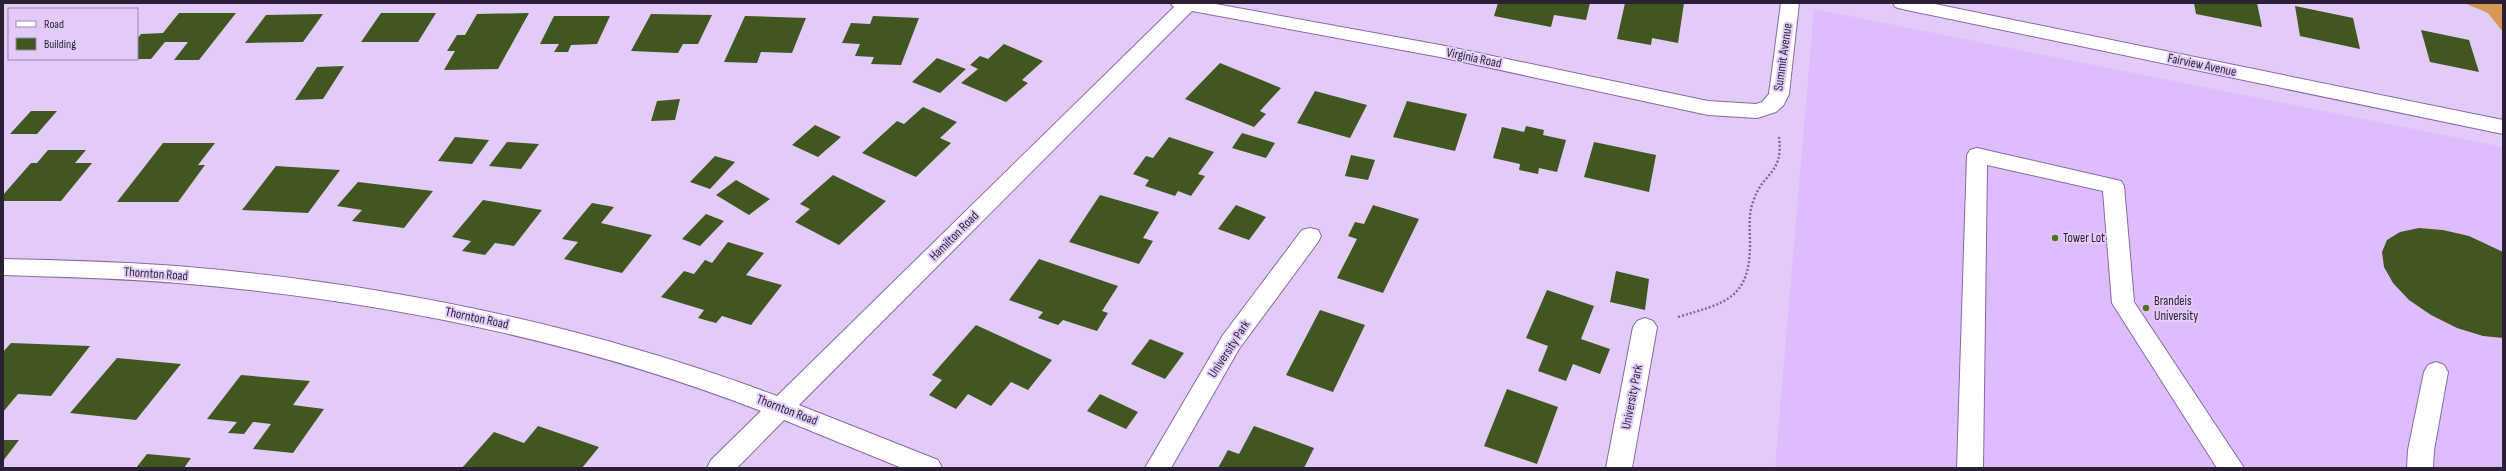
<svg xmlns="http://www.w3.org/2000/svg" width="2506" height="471" font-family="'Sofia Sans Condensed',sans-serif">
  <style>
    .built { fill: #debcfd }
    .green { fill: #d69952 }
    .building { fill: #405720 }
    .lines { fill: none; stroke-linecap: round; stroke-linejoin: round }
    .service-casing { stroke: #866a9f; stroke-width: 2 }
    .minor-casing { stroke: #866a9f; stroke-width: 2 }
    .path { stroke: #7f6d8e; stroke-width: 2.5; stroke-dasharray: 2 2; stroke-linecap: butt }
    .service { fill: #fff; fill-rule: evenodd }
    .minor { fill: #fff; fill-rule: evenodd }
    .poi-dot { fill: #516f24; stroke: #e3cbf9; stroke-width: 1.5 }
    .labels { text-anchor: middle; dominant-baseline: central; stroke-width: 4; stroke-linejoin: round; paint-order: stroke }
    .street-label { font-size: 13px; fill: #2b1f35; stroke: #e3cbf9 }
    .poi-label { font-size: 13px; fill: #2b1f35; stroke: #e3cbf9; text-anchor: start }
  </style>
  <rect width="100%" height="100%" fill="#e3cbf9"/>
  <path class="built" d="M1814 9 2503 147V468H1775Z"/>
  <path class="green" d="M2464 3H2503V32L2488 13Z"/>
  <path class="building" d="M1498 3 1567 4 1590 3 1586 20 1554 15 1551 27 1494 16Z
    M1625 3H1684L1678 43 1652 38 1651 45 1617 39Z
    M2194 3H2257L2262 27 2196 14Z
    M2295 6 2353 18 2360 49 2300 36Z
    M179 13H236L199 60H174L188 42H165L151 59H137V39L141 34 163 33Z
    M381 13H436L418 42H361Z
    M529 13 498 69 444 70 455 51H447L457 35H465L477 14Z
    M323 14 303 42 245 43 266 15Z
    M651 14 712 15 698 44H683L678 53 631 51Z
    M554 16H610L597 44 571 45 568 52H554L559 44H540Z
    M745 16 806 18 792 53 761 52 757 63 724 62Z
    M873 16 919 18 901 65 871 64 874 57 855 56 860 44 842 43 851 23 870 24Z
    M2421 30 2469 40 2479 72 2430 62Z
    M1004 44 1043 61 1022 80 1028 83 1006 102 961 83 978 69 970 65 980 56 988 59Z
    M937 58 966 69 940 93 912 82Z
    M1220 63 1281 88 1260 111 1266 114 1254 127 1185 99Z
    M344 66 323 99 295 100 317 67Z
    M1315 91 1367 105 1350 138 1297 123Z
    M680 99 675 120 651 121 657 101Z
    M1407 101 1467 114 1455 151 1393 137Z
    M923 107 957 122 940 138 951 143 916 177 862 153 897 121 904 124Z
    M31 111H57L37 134H10Z
    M815 125 841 137 818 157 792 145Z
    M1526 126 1544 130 1543 135 1566 140 1557 172 1539 168 1538 174 1519 170 1520 164 1493 158 1502 127 1524 132Z
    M1242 133 1275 143 1266 158 1232 148Z
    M455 137 489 140 472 164 438 161Z
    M1169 137 1214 152 1198 174 1205 176 1191 196 1178 191 1175 196 1145 186 1149 180 1133 174 1146 156 1153 158Z
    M507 142 539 144 521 169 489 166Z
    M1594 142 1656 155 1649 192 1584 177Z
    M163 143H215L198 165H205L178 202H117Z
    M48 150H86L75 163H92L61 201H3V195L31 163H37Z
    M1351 155 1375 160 1368 180 1345 176Z
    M715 156 735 162 710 189 690 182Z
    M276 166 340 170 308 213 242 210Z
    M833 175 886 201 839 245 795 222 810 209 800 204Z
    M736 180 770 199 749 215 716 195Z
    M358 182 433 191 404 228 352 221 362 210 337 206Z
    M1100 195 1159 212 1143 238 1153 241 1139 264 1069 242Z
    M483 200 542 210 514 246 495 243 485 255 462 251 471 241 452 237Z
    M592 203 614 207 601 223 652 235 622 273 564 259 578 242 562 239Z
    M1236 205 1266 217 1249 240 1218 229Z
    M1373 205 1419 219 1383 293 1337 278 1357 239 1348 236 1355 222 1364 224Z
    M706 214 724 221 700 246 682 239Z
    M2419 228 2443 230 2469 236 2503 252V338L2483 336 2457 328 2431 315 2409 300 2393 283 2384 267 2382 252 2387 240 2400 232Z
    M728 242 764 253 746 275 782 285 751 325 722 316 716 323 698 318 704 310 661 297 684 271 694 274 705 260 712 263Z
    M1039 259 1118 286 1102 311 1108 313 1097 331 1063 320 1058 325 1038 318 1043 312 1009 300Z
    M1616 271 1649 279 1645 310 1610 302Z
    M1547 290 1594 306 1581 339 1610 349 1600 374 1573 364 1566 381 1538 371 1548 346 1526 338Z
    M1320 310 1365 325 1333 392 1286 375Z
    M976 325 1052 360 1028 390 1011 382 991 406 968 394 956 409 929 395 942 380 932 375Z
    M1150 339 1184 353 1165 379 1131 364Z
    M11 343 90 346 51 396 18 394 3 412V352Z
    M117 358 181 364 136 420 70 413Z
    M241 375 310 381 293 405 324 409 293 453 253 449 271 424 253 422 244 434 228 433 237 422 207 419Z
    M1507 389 1558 407 1537 464 1484 446Z
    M1100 394 1138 412 1126 429 1087 411Z
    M538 426 599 447 582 468H462L494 432 524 443Z
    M1254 426 1314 448 1304 468H1218L1228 450 1239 454Z
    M3 440H19L3 461Z
    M147 454 191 458 184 468H136Z"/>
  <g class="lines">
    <defs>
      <path id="service" d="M1977 148 2121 181 2124 186 2134 302 2244 468H2217L2112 303 2103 191 1987 165 1983 468H1957L1967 155 1970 150Z
        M2436 362 2444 365 2448 372 2434 450 2433 468H2407L2408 450 2424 372 2428 365Z"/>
      <path id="minor" d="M1170 3H1210L1440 45 1708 101 1756 104 1762 102 1769 94 1781 3H1799L1789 94 1783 106 1776 112 1757 118 1708 115 1440 57 1192 11 799 405 938 460 942 468H902L784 420 737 468H707L711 460 761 411C575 339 377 300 178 283 120 278 61 277 3 275V259C61 260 119 262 177 266 382 283 585 324 777 396L1174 7Z
        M1893 3H1930L2503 120V134L1902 9 1895 7Z
        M1310 228 1318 230 1321 236 1318 242 1239 349 1171 468H1145L1223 335 1302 230Z
        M1645 318 1653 321 1657 327 1632 468H1606L1633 327 1637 321Z"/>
    </defs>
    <use href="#service" class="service-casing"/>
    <use href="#minor" class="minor-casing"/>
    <path class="path" d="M1678 317C1724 303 1750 300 1750 244 1750 230 1748 215 1753 202 1762 172 1784 175 1779 137"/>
    <use href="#service" class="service"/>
    <use href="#minor" class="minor"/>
  </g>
  <g class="poi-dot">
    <circle cx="2055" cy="238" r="4"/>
    <circle cx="2146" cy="308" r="4"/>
  </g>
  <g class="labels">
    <g class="street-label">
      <text transform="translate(1783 57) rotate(-82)">Summit Avenue</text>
      <text transform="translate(1474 58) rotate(12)">Virginia Road</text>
      <text transform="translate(2202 65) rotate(12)">Fairview Avenue</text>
      <text transform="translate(954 236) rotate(-45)">Hamilton Road</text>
      <text transform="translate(156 274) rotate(4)">Thornton Road</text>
      <text transform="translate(477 318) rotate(12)">Thornton Road</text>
      <text transform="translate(1229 349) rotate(-57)">University Park</text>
      <text transform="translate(1632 397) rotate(-79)">University Park</text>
      <text transform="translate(787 410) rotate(21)">Thornton Road</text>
    </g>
    <g class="poi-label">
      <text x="2063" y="238">Tower Lot</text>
      <text x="2154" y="301">Brandeis<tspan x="2154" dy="15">University</tspan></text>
    </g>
  </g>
  <rect width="2506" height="471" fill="none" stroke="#2b1f35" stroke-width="8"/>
  <rect x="8" y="8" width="130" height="52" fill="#e3cbf9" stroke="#9986ab"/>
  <rect x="16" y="21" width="20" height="6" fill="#ffffff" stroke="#9986ab"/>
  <text x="44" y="28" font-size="12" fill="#2b1f35">Road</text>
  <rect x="16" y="38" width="20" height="12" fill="#405720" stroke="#9986ab"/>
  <text x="44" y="48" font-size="12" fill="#2b1f35">Building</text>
</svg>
